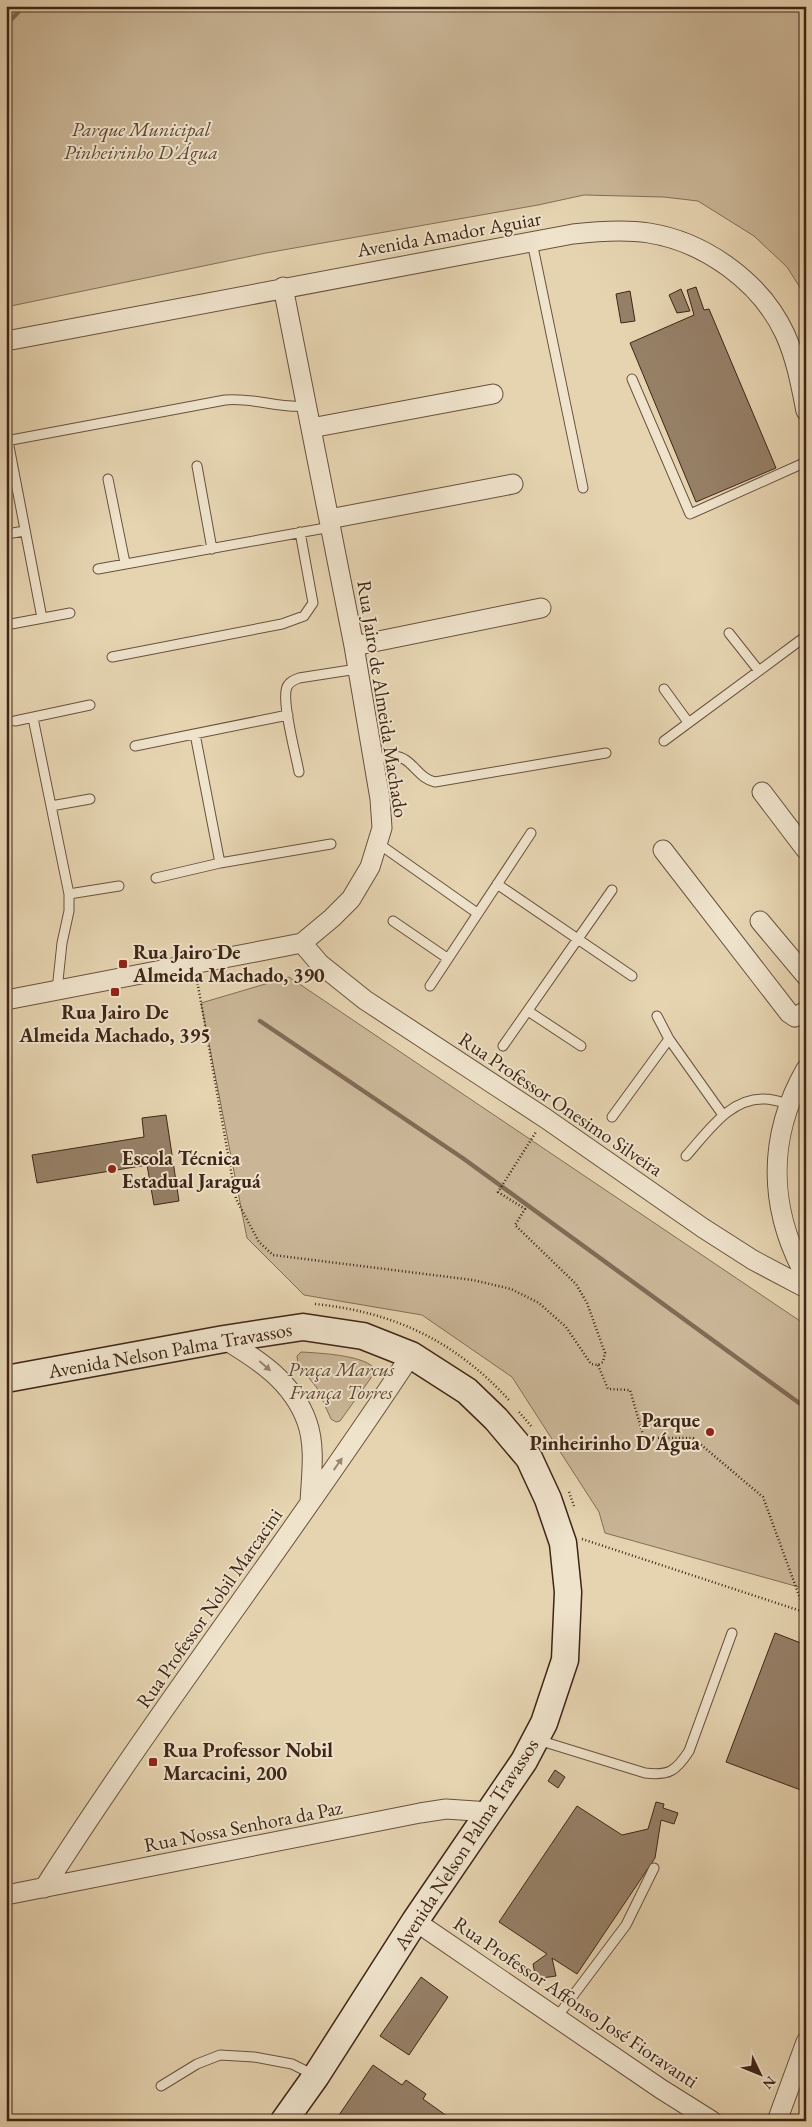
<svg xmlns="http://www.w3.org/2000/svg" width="812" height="2127" font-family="'EB Garamond',serif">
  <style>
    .green { fill: #cab697; stroke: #846e57 }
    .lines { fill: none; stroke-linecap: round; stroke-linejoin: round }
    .stream { stroke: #816a54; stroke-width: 4.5 }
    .building { fill: #968067; stroke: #3f2517 }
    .lane-casing { stroke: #69513e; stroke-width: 11 }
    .street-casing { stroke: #69513e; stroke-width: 21 }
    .secondary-casing { stroke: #3f2517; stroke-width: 29 }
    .path { stroke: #3f2517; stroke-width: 2.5; stroke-dasharray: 1 2.5; stroke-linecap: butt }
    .lane { stroke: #efe3cc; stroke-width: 9 }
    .street { stroke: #efe3cc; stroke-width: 19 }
    .secondary { stroke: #efe3cc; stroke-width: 26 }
    .oneway { fill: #978472 }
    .poi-dot { fill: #8f2418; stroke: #efe3cc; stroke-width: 2 }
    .labels { text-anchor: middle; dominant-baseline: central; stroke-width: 4; stroke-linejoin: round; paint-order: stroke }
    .park-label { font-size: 20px; font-style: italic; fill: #624937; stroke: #efe3cc }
    .street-label { font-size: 20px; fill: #3f2517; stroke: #efe3cc }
    .poi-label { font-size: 20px; font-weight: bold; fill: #3f2517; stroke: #efe3cc; text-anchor: start }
  </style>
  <rect width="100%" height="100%" fill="#e6d4b1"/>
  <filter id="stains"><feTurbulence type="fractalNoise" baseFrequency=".004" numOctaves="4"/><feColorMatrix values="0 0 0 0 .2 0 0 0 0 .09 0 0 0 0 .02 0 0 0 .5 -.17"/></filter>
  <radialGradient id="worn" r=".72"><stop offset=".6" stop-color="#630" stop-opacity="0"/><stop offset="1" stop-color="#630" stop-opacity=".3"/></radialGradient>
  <path class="green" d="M6 6H806V297L787 267 754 236 698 201 664 197 584 195 538 205 266 253 6 307Z
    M289 977 806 1325V1589L605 1533 599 1512 512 1377 422 1315 304 1295 247 1238 201 1003Z
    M301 1352C319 1353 361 1355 373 1367V1375L340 1421 336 1422 331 1419 317 1388 298 1364 297 1356Z"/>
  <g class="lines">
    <path class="stream" d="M6 25 24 6
      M260 1021 464 1159 806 1408"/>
  </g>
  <path class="building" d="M696 287 704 310 709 309 776 468 696 502 630 343 694 315 687 290Z
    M681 289 690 311 677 313 669 295Z
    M630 291 635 321 621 323 616 294Z
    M166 1115 179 1201 154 1205 147 1165 37 1183 32 1155 144 1137 142 1118Z
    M775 1633 806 1645V1792L726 1762Z
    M555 1770 565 1777 558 1788 548 1781Z
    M656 1802 664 1804 663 1808 678 1813 674 1824 661 1820 655 1858 577 1974 552 1958 556 1976 542 1978 535 1974 533 1964 547 1954 499 1922 577 1806 622 1835 648 1829Z
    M421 1977 448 1997 409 2055 380 2036Z
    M373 2065 402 2085 406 2080 426 2094 423 2099 454 2121H335Z"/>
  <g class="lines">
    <defs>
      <path id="lane" d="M532 242 583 488
        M632 379 690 514 806 462
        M6 441 225 400C255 397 278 409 307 406
        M8 441 42 618
        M197 466 212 549
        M108 479 125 563
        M6 534 25 531
        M98 569 331 527
        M6 625 70 613
        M729 633 759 671
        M112 657 282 624 304 616 313 603 300 532
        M664 689 688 722
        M33 718 69 894V911L62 943 57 990
        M15 721 90 705
        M195 734 220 863 331 844
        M664 741 806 636
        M135 746 288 715
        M374 760C380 759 388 756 394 756 412 757 418 779 435 782L606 753
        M299 772C296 755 281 701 287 687 289 682 294 680 299 678L357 669
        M51 806 90 799
        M379 844 477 913
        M156 878 220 863
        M497 884 632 976
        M69 894 119 886
        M393 921 447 958
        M430 986 531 833
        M528 1011 581 1046
        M657 1016 669 1039 723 1115
        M503 1046 612 890
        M612 1117 669 1039
        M686 1156C707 1133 730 1097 765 1099 773 1099 781 1102 788 1104
        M538 1740 645 1773C669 1776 676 1771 689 1751L732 1633
        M557 2017 626 1925 654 1868
        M161 2086 197 2064 220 2055 254 2057 292 2064 314 2075"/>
      <path id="street" d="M6 341 573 234C599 231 624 229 649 233 705 242 761 282 785 334 796 358 801 386 806 411
        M311 428 493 394
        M329 519 513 484
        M354 646 541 608
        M762 792 806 850
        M663 850 789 1013 795 1017 806 1011
        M760 921 806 976
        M302 943 320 964 365 1000 545 1118 703 1228 753 1260 806 1288
        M6 1000 302 943 332 918 351 899 370 867 382 828 380 799 354 646 283 287
        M806 1069C767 1137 768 1208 806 1277
        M224 1339C259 1360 293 1382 307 1422 316 1447 311 1478 310 1503
        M44 1888C160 1706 293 1535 411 1355
        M6 1895 420 1813 446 1809 490 1812
        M415 1921 661 2089 712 2121
        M777 2121 806 2042"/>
      <path id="secondary" d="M6 1379 224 1339 303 1327 363 1336 411 1355 467 1391 496 1419 529 1458 548 1499 563 1543 568 1592 565 1660 544 1723 524 1761 415 1921 316 2076 284 2121"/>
    </defs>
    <use href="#lane" class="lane-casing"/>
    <use href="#street" class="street-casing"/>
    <use href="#secondary" class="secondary-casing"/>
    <path class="path" d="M197 980 236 1199 259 1242 273 1255 473 1280 511 1289 539 1303 566 1327 591 1364 598 1365 603 1362 605 1353 587 1303 576 1284 515 1225 525 1209 498 1192 536 1132
      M315 1304C394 1312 455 1341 509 1400
      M598 1365 608 1389 630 1390 644 1438H693L763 1497 805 1612
      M519 1412 532 1427
      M569 1492 574 1506
      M582 1539 804 1612"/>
    <use href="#lane" class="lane"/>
    <use href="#street" class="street"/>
    <use href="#secondary" class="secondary"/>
  </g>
  <defs><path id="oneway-solid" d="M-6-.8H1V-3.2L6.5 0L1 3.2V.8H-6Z" transform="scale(1.25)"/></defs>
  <g class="oneway">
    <use href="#oneway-solid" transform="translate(265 1366) rotate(41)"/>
    <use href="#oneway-solid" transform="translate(338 1464) rotate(-55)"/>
  </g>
  <g class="poi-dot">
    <rect x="118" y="959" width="10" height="10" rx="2.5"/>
    <rect x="110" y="987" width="10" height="10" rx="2.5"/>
    <circle cx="112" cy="1169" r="5"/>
    <circle cx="710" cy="1432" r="5"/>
    <rect x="148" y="1757" width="10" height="10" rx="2.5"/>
  </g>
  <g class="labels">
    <g class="park-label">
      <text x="141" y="129">Parque Municipal<tspan x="141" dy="23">Pinheirinho D'Água</tspan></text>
      <text x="341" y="1369">Praça Marcus<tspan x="341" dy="23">França Torres</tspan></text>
    </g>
    <g class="street-label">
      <text transform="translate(449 234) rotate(-10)">Avenida Amador Aguiar</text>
      <text transform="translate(383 699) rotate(81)">Rua Jairo de Almeida Machado</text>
      <text transform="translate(561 1104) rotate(34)">Rua Professor Onesimo Silveira</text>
      <text transform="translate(170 1350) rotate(-10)">Avenida Nelson Palma Travassos</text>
      <text transform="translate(209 1608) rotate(-55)">Rua Professor Nobil Marcacini</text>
      <text transform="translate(243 1826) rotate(-11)">Rua Nossa Senhora da Paz</text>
      <text transform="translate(466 1844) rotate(-57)">Avenida Nelson Palma Travassos</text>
      <text transform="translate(576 2002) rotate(34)">Rua Professor Affonso José Fioravanti</text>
    </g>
    <g class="poi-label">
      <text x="133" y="952">Rua Jairo De<tspan x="133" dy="23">Almeida Machado, 390</tspan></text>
      <text x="115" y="1012" text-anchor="middle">Rua Jairo De<tspan x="115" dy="23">Almeida Machado, 395</tspan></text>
      <text x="122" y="1158">Escola Técnica<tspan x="122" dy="23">Estadual Jaraguá</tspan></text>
      <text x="700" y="1420" text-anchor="end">Parque<tspan x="700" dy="23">Pinheirinho D'Água</tspan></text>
      <text x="163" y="1750">Rua Professor Nobil<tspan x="163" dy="23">Marcacini, 200</tspan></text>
    </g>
  </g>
  <rect width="812" height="2127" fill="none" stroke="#e6d4b1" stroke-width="25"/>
  <rect x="8" y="8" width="797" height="2112" fill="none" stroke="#3f2517" stroke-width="2.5"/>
  <rect x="12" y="12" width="787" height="2102" fill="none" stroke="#3f2517"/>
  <g transform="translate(760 2074) rotate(133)" stroke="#efe3cc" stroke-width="4" paint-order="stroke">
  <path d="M0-4L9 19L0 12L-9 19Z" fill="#3f2517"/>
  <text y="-8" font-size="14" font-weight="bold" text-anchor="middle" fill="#3f2517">N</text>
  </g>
  <rect width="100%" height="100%" filter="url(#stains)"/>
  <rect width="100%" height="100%" fill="url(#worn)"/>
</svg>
